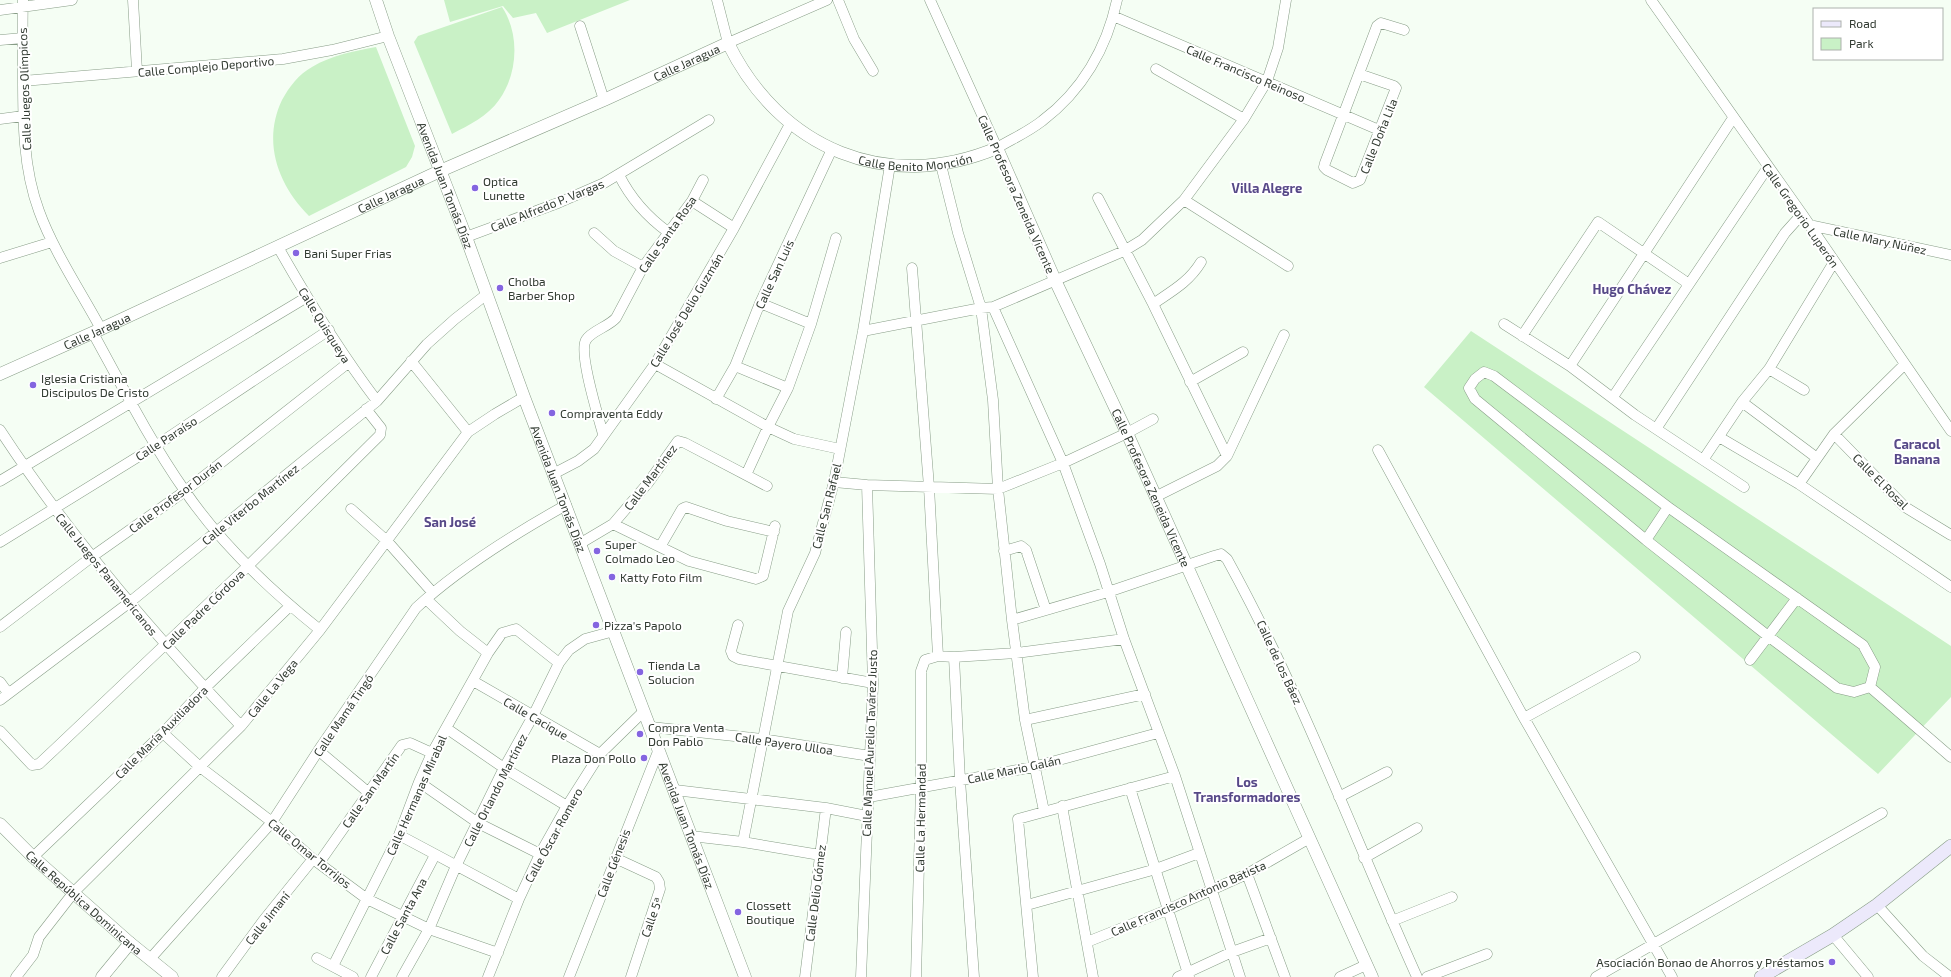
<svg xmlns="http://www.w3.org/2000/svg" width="1951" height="977" font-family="'Exo 2',sans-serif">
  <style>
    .green { fill: #c9f1c6 }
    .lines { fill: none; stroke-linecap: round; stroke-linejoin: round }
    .minor-casing { stroke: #889d87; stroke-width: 11 }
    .tertiary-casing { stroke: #889d87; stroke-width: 13 }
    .secondary-casing { stroke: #889d87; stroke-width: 14 }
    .minor { stroke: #fff; stroke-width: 10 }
    .tertiary { stroke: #fff; stroke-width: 12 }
    .secondary { stroke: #ece9fb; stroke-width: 13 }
    .poi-dot { fill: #8465e0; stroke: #fff; stroke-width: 1.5 }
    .labels { text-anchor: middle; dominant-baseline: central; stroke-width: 4; stroke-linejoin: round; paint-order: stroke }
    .street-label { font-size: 12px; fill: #323b32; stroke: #fff }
    .poi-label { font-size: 12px; fill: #323b32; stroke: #fff; text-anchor: start }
    .neighbourhood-label { font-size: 13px; font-weight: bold; fill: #574988; stroke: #fff }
  </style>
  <rect width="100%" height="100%" fill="#f5fef4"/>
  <path class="green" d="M444 0H630L547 33 536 13 513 18 503 6 450 22Z
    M502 7C520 34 518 74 499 100 488 116 469 125 452 134L414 42 418 36Z
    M376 47 415 146 412 157 406 167 309 216C278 185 262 142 282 100 289 87 299 74 312 67 332 55 354 51 376 47Z
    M1471 331 1951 646V697L1878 774 1424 387Z"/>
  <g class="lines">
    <defs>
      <path id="minor" d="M23 0C22 25 23 51 23 76 23 121 23 168 39 211 53 250 81 292 101 329
        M133 0 137 71
        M717 0 728 43 827 0
        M838 0 854 39 873 71
        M930 0 997 148C1012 139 1028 132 1042 121 1082 91 1107 48 1117 0
        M1651 0 1802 214 1951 431
        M0 10 72 0
        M1113 16 1379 130
        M580 26 604 100
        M0 40 23 38
        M1156 69 1244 119
        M1359 74 1394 86 1396 88 1360 180 1353 183 1327 170 1324 167 1325 163 1377 26 1381 23 1404 30
        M23 81 283 59 332 50 388 36
        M0 119 23 116
        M941 165 958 233 981 308 993 400 998 489 1012 620 1025 720 1044 811
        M619 175C631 199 646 216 668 232
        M1098 198 1153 304 1227 456
        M1184 200 1288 266
        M692 201 734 228
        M1809 225 1951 255
        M594 233 614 251 643 267
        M466 237 558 203 604 183 709 120
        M278 247C308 300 340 352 377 401
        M0 258 52 242
        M912 268 929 487 938 656
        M760 303 811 324
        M1153 304C1172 291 1189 282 1201 262
        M993 307 1063 463 1100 564 1124 639 1175 776 1240 977
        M1504 324 1570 366 1635 415 1744 487
        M863 331 981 308 993 307 1124 251 1142 240 1184 200 1244 119 1267 81 1278 48 1286 0
        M93 333C122 386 150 441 185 491 221 544 270 590 320 630
        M1522 336 1598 222 1689 284
        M411 361 468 432
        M655 364 768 427 794 439 840 449
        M735 366 788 388
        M1570 366 1733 118
        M1769 369 1804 390
        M1190 382 1243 352
        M1613 397 1768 167
        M716 399 735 366 760 303 832 149
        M1742 402 1817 458
        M1656 429 1785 233 1802 214
        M0 430C70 537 153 634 241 726
        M603 434C599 419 578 352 586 340 591 331 608 327 616 318L643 267 692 201 703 180
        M1834 434 1905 507 1951 535
        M1719 437 1799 484 1951 587
        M1378 450 1524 718 1672 977
        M1703 460 1742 402 1769 369 1834 262
        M555 473 578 461 594 449 655 364 734 228 790 124
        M746 475 768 427 788 388 811 324 836 238
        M0 481 307 297
        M834 482 867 485 998 489 1063 463 1127 433 1153 419
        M1799 484 1834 434 1904 365
        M1155 497 1217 466 1227 456 1284 335
        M351 509 387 541 433 593
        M613 524 689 561 756 579 763 576 775 526
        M1646 540 1668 507
        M0 542 157 445 329 330
        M581 543 613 524 648 483 678 441 685 443 767 486
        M660 547 682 509 686 507 727 521 774 532
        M1004 551 1021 546 1026 550 1046 610
        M426 599 460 631 488 653
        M1012 620 1108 592 1214 556 1221 554 1227 559C1301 693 1354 837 1417 977
        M738 625 731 651 733 656 739 659 873 683
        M0 627 93 556 185 491 348 363
        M954 657 960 780 974 977
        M1750 660 1797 598
        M842 678 846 632
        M473 681 600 754
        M0 682 8 693
        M1870 687 1854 692 1837 688 1768 636 1646 540 1475 399 1469 388 1475 379 1484 372 1494 376 1668 507 1863 645 1875 667 1870 687 1951 757
        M0 700 130 602 377 401 427 344 455 319 487 294
        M1524 718 1635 657
        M1025 720 1145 694
        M651 727 762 739 870 756
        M446 728 504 768 567 806
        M0 731 32 765 39 764 55 749 248 566 380 435 381 428 366 409
        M163 733 200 767 272 822 313 859 367 899 429 929 498 953
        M319 751 369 793
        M419 782 478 823 540 854
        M1130 788 1189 977
        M675 790 826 808 867 816
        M869 797 1033 767 1158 733
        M1339 797 1387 772
        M1062 806 1093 977
        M399 835 519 899
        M691 836 743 842 820 855
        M743 842 788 611 815 553 834 482 863 331 890 165
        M33 857 163 733 205 688 290 606
        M615 858 656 877 659 882 660 889 631 977
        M1364 858 1417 828
        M319 863 402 745 410 743 432 753
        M1247 874 1285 977
        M1027 905 1156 869 1199 853
        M1877 905 1923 956 1950 977
        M1392 921 1452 897
        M1833 935 1868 977
        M1087 942 1167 910 1247 874 1308 839
        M317 958 353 977
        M150 959 272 822 322 745 416 608C458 569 516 533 566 505
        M333 966 399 835 419 782 432 753 488 653 502 633 516 629 559 663
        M16 977 33 955 39 937 74 892 241 726 320 630 468 432 495 414 524 397
        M222 977 263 921 313 859
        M371 977 435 855
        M402 977 429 929 456 866 504 768 533 716 559 663 569 650 585 639 614 631
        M488 977 519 899 540 854 567 806 600 754 644 711
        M569 977 659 749
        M805 977 826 808
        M861 977 873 683 867 485
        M916 977 921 787V671L925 660 938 656 954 657 1016 653 1124 639
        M1033 977 1018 819 1175 776
        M1178 977 1232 952 1271 938
        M1340 977 1366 965
        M1427 977 1487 954
        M1596 977 1882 813"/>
      <g id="tertiary">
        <path id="s1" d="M376 0 388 36 466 237 524 397 745 977"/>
        <path id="s2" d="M0 374 101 329 440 171 604 100 728 43C780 149 887 194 997 148L1055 280 1127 433 1372 977"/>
        <path id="s3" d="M0 824 33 857 130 943 172 977"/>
        <path d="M102 977 130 943"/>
      </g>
      <path id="secondary" d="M1761 977 1833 935 1877 905 1951 846"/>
    </defs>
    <use href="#minor" class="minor-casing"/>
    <use href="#tertiary" class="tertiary-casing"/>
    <use href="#secondary" class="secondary-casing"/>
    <use href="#minor" class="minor"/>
    <use href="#tertiary" class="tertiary"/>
    <use href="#secondary" class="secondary"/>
  </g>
  <g class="poi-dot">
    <circle cx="475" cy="188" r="4"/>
    <circle cx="296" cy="253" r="4"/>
    <circle cx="500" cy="288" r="4"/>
    <circle cx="33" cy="385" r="4"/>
    <circle cx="552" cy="413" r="4"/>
    <circle cx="597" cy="551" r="4"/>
    <circle cx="612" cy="577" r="4"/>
    <circle cx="596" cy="625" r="4"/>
    <circle cx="640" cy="672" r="4"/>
    <circle cx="640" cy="734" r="4"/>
    <circle cx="644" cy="758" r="4"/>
    <circle cx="738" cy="912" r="4"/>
    <circle cx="1832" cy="962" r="4"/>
  </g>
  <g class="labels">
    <g class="street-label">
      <text stroke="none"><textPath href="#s2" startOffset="754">Calle Jaragua</textPath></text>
      <text transform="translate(206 66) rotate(-5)">Calle Complejo Deportivo</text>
      <text transform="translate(1246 73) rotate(23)">Calle Francisco Reinoso</text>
      <text transform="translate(24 89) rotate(-92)">Calle Juegos Olímpicos</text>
      <text transform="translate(1378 136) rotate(-68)">Calle Doña Lila</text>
      <text stroke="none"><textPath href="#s2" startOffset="1037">Calle Benito Monción</textPath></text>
      <text stroke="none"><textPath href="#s1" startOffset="198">Avenida Juan Tomás Díaz</textPath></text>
      <text stroke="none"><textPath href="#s2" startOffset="430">Calle Jaragua</textPath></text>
      <text transform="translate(1017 194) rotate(66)">Calle Profesora Zeneida Vicente</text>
      <text transform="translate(547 205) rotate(-22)">Calle Alfredo P. Vargas</text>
      <text transform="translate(1801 215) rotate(55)">Calle Gregorio Luperón</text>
      <text transform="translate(667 234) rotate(-55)">Calle Santa Rosa</text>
      <text transform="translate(1880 240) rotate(12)">Calle Mary Núñez</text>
      <text transform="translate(774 274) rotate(-65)">Calle San Luis</text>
      <text transform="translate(686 310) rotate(-59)">Calle José Delio Guzmán</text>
      <text transform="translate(325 325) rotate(58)">Calle Quisqueya</text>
      <text stroke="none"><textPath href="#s2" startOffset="106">Calle Jaragua</textPath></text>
      <text transform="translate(166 438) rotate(-33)">Calle Paraíso</text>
      <text transform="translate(650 477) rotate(-53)">Calle Martínez</text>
      <text transform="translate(1881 481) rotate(45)">Calle El Rosal</text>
      <text stroke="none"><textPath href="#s1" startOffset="522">Avenida Juan Tomás Díaz</textPath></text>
      <text stroke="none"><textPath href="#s2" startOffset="1494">Calle Profesora Zeneida Vicente</textPath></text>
      <text transform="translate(175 496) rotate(-37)">Calle Profesor Durán</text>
      <text transform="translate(250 504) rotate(-39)">Calle Viterbo Martínez</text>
      <text transform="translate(826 506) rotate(-76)">Calle San Rafael</text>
      <text transform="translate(107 574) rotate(51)">Calle Juegos Panamericanos</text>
      <text transform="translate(203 609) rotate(-44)">Calle Padre Córdova</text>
      <text transform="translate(1280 662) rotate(65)">Calle de los Báez</text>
      <text transform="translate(272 688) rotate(-51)">Calle La Vega</text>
      <text transform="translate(343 715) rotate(-56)">Calle Mamá Tingó</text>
      <text transform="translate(536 718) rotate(30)">Calle Cacique</text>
      <text transform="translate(161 732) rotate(-45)">Calle María Auxiliadora</text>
      <text transform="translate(784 743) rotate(8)">Calle Payero Ulloa</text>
      <text transform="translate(869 743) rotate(-88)">Calle Manuel Aurelio Tavárez Justo</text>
      <text transform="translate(1014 769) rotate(-12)">Calle Mario Galán</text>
      <text transform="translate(370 790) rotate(-55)">Calle San Martín</text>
      <text transform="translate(495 790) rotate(-63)">Calle Orlando Martínez</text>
      <text transform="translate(416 795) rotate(-66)">Calle Hermanas Mirabal</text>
      <text transform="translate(920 818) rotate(-89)">Calle La Hermandad</text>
      <text stroke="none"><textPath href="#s1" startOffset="882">Avenida Juan Tomás Díaz</textPath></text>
      <text transform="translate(553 835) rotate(-61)">Calle Óscar Romero</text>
      <text transform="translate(310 853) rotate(39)">Calle Omar Torrijos</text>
      <text transform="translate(613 863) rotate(-69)">Calle Génesis</text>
      <text transform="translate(815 893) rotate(-83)">Calle Delio Gómez</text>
      <text transform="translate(1188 898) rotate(-24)">Calle Francisco Antonio Batista</text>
      <text stroke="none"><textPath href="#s3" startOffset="115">Calle República Dominicana</textPath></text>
      <text transform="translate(403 916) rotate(-62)">Calle Santa Ana</text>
      <text transform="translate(651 917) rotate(-71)">Calle 5ª</text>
      <text transform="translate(267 918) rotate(-52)">Calle Jimaní</text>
    </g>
    <g class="poi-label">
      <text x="483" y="181">Optica<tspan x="483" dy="14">Lunette</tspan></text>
      <text x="304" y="253">Bani Super Frias</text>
      <text x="508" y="281">Cholba<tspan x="508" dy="14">Barber Shop</tspan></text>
      <text x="41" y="378">Iglesia Cristiana<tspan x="41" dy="14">Discipulos De Cristo</tspan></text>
      <text x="560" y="413">Compraventa Eddy</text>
      <text x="605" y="544">Super<tspan x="605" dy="14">Colmado Leo</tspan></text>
      <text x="620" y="577">Katty Foto Film</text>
      <text x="604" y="625">Pizza's Papolo</text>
      <text x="648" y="665">Tienda La<tspan x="648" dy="14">Solucion</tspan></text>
      <text x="648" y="727">Compra Venta<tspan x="648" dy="14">Don Pablo</tspan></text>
      <text x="636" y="758" text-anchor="end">Plaza Don Pollo</text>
      <text x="746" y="905">Clossett<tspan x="746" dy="14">Boutique</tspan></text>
      <text x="1824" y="962" text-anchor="end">Asociación Bonao de Ahorros y Préstamos</text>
    </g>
    <g class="neighbourhood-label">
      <text x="1267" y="188">Villa Alegre</text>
      <text x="1632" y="289">Hugo Chávez</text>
      <text x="1917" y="444">Caracol<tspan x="1917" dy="15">Banana</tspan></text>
      <text x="450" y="522">San José</text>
      <text x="1247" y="782">Los<tspan x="1247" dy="15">Transformadores</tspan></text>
    </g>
  </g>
  <rect x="1813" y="8" width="130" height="52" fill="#ffffff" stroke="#adb1ad"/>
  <rect x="1821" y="21" width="20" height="6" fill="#ece9fb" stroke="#adb1ad"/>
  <text x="1849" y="28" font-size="12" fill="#323b32">Road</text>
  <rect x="1821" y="38" width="20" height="12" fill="#c9f1c6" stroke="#adb1ad"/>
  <text x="1849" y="48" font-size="12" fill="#323b32">Park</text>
</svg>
